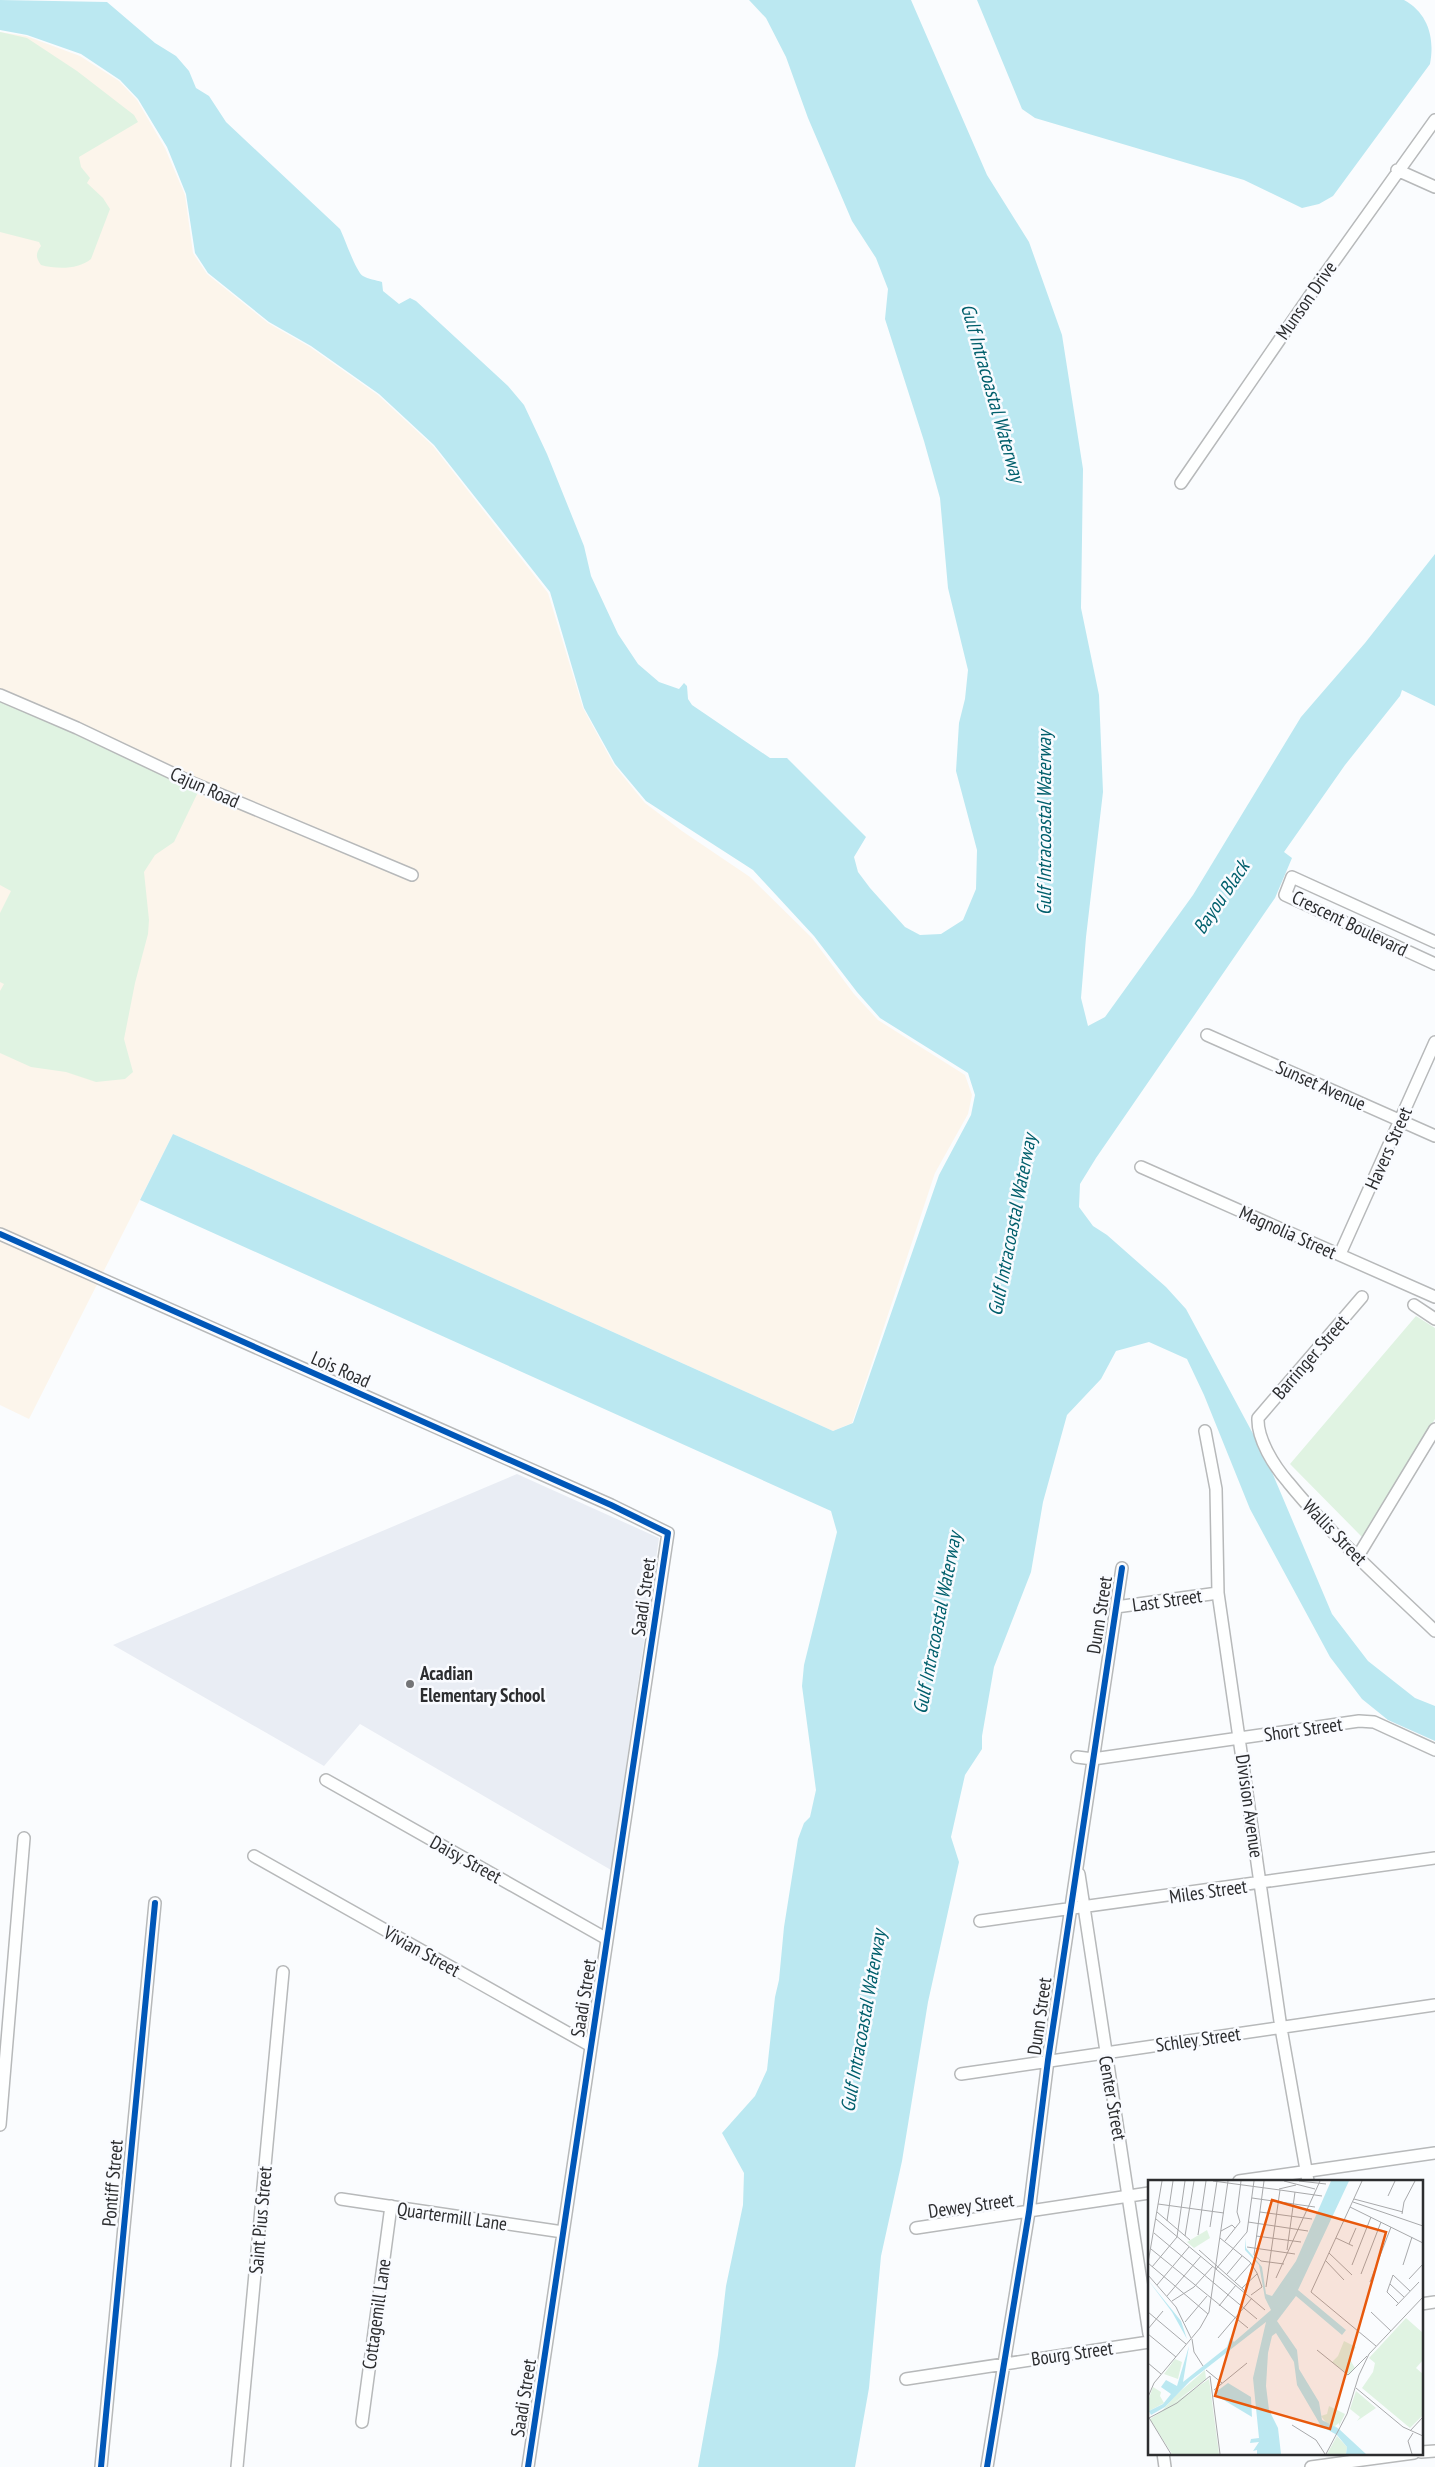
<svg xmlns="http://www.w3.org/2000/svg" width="1435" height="2467" font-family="'PT Sans Narrow',sans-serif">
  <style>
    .built { fill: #e9edf4 }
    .industrial { fill: #fcf5eb }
    .green { fill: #e0f3e2 }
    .water { fill: #bbe8f1 }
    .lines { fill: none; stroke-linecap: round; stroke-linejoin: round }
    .minor-casing { stroke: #b7b9ba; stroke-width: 14 }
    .minor { stroke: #feffff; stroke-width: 11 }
    .cycleway-casing { stroke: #f9fbff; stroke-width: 9 }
    .cycleway { stroke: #0057b8; stroke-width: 6 }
    .poi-dot { fill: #747577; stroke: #f9fbff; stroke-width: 2 }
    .labels { text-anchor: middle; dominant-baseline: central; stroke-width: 5; stroke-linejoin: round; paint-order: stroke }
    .street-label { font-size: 19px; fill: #2c2d2f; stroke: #f9fbff }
    .poi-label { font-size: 19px; font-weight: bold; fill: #2c2d2f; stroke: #f9fbff; text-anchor: start }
    .water-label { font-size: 20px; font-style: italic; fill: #015f6c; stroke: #f9fbff }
    .inset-road { fill: none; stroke: #a8a9ab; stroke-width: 1 }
    .view { fill: #e8590c; fill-opacity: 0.15; stroke: #e8590c; stroke-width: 2.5 }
    .inset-edge { fill: none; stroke: #2c2d2f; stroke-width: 2.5 }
  </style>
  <rect width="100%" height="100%" fill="#fafcfe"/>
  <path class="built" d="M517 1474 659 1538 611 1870 360 1724 324 1766 113 1645Z"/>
  <path class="industrial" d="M0 32 26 36 80 56 119 81 137 100 165 148 185 195 193 253 207 274 268 323 310 347 378 395 433 446 548 593 583 708 614 765 645 803 682 831 750 877 812 938 854 994 878 1020 965 1075 972 1095 968 1114 935 1173 852 1423 833 1431 173 1134 29 1419 0 1405Z"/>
  <path class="green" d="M0 32 27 38 77 71 134 115 138 122 79 157 81 167 90 178 87 183 103 198 110 209 91 259C78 270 56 269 41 265 35 257 36 253 41 246L39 242 0 232Z
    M0 699 200 788 174 842 155 855 144 872 149 920 148 934 135 983 124 1039 133 1072 125 1079 96 1082 66 1072 31 1067 0 1053V991L4 984 0 982V913L11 891 0 885Z
    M1416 1316 1435 1328V1419L1362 1537 1290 1464Z"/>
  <path class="water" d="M0 0 107 2 155 43 176 56 189 71 196 88 209 96 226 122 340 229C345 239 356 272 363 276 368 279 376 280 382 282L383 291 399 304 410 298 416 301 508 386 524 405 547 454 584 546 591 576 618 634 638 664 659 682 679 689 684 683 687 686 688 699 692 705 770 758H787L866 837 854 857 858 872 870 888 905 927 920 935 941 934 963 920 976 889 977 850 956 771 959 723 965 699 968 670 948 588 940 498 924 441 885 319 888 289 876 258 852 221 808 118 786 57 766 18 749 0H911L987 175 1029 242 1062 335 1083 469 1081 608 1099 695 1103 792 1086 937 1081 998 1088 1026 1105 1017 1193 895 1301 717 1365 643 1435 554V706L1402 690 1400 696 1345 765 1284 852 1292 858 1275 898 1096 1158 1080 1184 1079 1207 1093 1226 1107 1235 1166 1287 1186 1309 1266 1458 1332 1614 1368 1661 1415 1698 1435 1706V1741L1388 1720 1362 1699 1330 1657 1250 1509 1204 1395 1187 1359 1149 1342 1116 1351 1101 1379 1067 1415 1043 1502 1031 1572 994 1667 982 1736V1749L965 1775 951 1837 959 1862 928 2002 902 2161 881 2256 869 2388 855 2467H698L718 2355 726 2286 743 2205 744 2173 722 2133 755 2096 767 2070 775 1997 779 1980 784 1927 798 1839 804 1823 810 1817 816 1790 802 1686 804 1665 837 1532 831 1511 140 1200 173 1134 833 1431 853 1423 939 1175 971 1115 975 1095 968 1073 880 1018 857 992 814 936 753 870 646 801 615 764 584 708 550 592 434 445 379 394 311 346 269 322 208 273 195 253 186 194 167 147 138 99 120 80 81 54 27 35 0 30Z
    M977 0H1404C1428 13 1435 38 1430 64L1333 196 1319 204 1302 208 1244 180 1035 118 1022 109Z"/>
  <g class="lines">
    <defs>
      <path id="minor" d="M1397 170 1435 187
        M1181 483 1320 281 1435 120
        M0 695 77 728 195 784 412 875
        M1435 942 1292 877 1285 895 1435 964
        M1207 1035 1435 1136
        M1141 1167 1435 1297
        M0 1234 611 1505 668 1533 528 2467
        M1340 1254 1435 1042
        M1362 1297 1258 1418C1257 1439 1274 1466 1288 1482 1332 1536 1385 1583 1435 1631
        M1414 1305 1435 1319
        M1205 1431 1216 1489 1218 1593 1281 2028 1308 2181
        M1358 1556 1435 1429
        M1116 1607 1218 1593
        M1077 1757 1093 1759 1359 1721 1374 1722 1435 1750
        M326 1780 607 1939
        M254 1856 591 2046
        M1079 1874 1149 2334
        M980 1921 1435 1858
        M961 2074 1435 2005
        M0 2125 24 1838
        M1239 2181 1435 2153
        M341 2199 563 2232
        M916 2228 1149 2193
        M1421 2304 1435 2302
        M906 2379 1149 2342
        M362 2422 391 2206
        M1421 2452 1435 2451
        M1163 2453 1165 2467
        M101 2467 155 1903
        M237 2467 283 1972
        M987 2467 1029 2212 1048 2060 1122 1568
        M1311 2467 1414 2453"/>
    </defs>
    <use href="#minor" class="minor-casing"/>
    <use href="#minor" class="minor"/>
    <defs>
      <path id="cycleway" d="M0 1234 611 1505 668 1533 528 2467
        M101 2467 155 1903
        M987 2467 1029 2212 1048 2060 1122 1568"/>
    </defs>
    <use href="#cycleway" class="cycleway-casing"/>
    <use href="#cycleway" class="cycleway"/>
  </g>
  <circle class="poi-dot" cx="410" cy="1684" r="5"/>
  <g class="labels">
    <g class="street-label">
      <text transform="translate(1306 300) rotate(-55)">Munson Drive</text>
      <text transform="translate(205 787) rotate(24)">Cajun Road</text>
      <text transform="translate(1350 923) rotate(26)">Crescent Boulevard</text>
      <text transform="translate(1321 1085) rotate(24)">Sunset Avenue</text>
      <text transform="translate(1388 1148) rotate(-66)">Havers Street</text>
      <text transform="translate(1288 1232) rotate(24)">Magnolia Street</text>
      <text transform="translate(1310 1357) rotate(-49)">Barringer Street</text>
      <text transform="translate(341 1369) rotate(24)">Lois Road</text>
      <text transform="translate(1335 1532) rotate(46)">Wallis Street</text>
      <text transform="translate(643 1597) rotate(-82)">Saadi Street</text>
      <text transform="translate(1167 1600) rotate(-8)">Last Street</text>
      <text transform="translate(1099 1615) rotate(-81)">Dunn Street</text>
      <text transform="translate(1303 1729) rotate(-8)">Short Street</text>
      <text transform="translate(1250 1806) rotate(82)">Division Avenue</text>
      <text transform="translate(466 1859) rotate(29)">Daisy Street</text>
      <text transform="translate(1208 1891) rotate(-8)">Miles Street</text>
      <text transform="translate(422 1951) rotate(29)">Vivian Street</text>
      <text transform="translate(583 1998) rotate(-81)">Saadi Street</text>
      <text transform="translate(1039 2016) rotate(-82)">Dunn Street</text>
      <text transform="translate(1198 2039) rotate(-8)">Schley Street</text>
      <text transform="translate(1113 2098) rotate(80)">Center Street</text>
      <text transform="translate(112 2183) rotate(-85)">Pontiff Street</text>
      <text transform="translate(971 2205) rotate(-8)">Dewey Street</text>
      <text transform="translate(452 2216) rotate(8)">Quartermill Lane</text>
      <text transform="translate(260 2220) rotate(-85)">Saint Pius Street</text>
      <text transform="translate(376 2314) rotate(-82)">Cottagemill Lane</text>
      <text transform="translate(1072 2353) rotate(-8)">Bourg Street</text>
      <text transform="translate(523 2398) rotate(-81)">Saadi Street</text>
    </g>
    <g class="poi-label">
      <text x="420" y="1673">Acadian<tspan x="420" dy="22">Elementary School</tspan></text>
    </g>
    <g class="water-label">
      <text transform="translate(993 393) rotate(74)">Gulf Intracoastal Waterway</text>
      <text transform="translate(1044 823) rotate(-90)">Gulf Intracoastal Waterway</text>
      <text transform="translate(1221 897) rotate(-56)">Bayou Black</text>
      <text transform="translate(1012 1225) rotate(-79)">Gulf Intracoastal Waterway</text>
      <text transform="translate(937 1623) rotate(-79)">Gulf Intracoastal Waterway</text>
      <text transform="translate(863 2021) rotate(-80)">Gulf Intracoastal Waterway</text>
    </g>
  </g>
  <g transform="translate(1148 2180)">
    <rect width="275" height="275" fill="#fafcfe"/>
    <path d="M59 50 62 58 46 68 39 62ZM258 138 275 153V180L268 188 275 194V235L262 248 214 208 225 192 227 183 221 178ZM196 161 208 167 201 178 207 188 201 195 184 182 190 176ZM27 179 34 182 30 199 16 194ZM57 190 58 199 12 233 29 214ZM61 199 71 274H24L2 239ZM5 207 13 212 12 216 16 223 1 231 2 236 0 230V221ZM208 211 228 228 209 241 212 237 202 229ZM181 226 197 234 191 246V243L187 246 191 249 180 245 173 236 179 234ZM189 256 199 267 198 274H179Z" fill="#e0f3e2"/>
    <path d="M183 1H201L150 110 198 150 194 155 148 116 129 141 149 170 151 189 171 222 174 240 191 249 218 274H198L199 267 189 255 173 246 149 205 146 182 128 153 124 156 120 173 118 206 121 230 130 248 133 274H109V270L105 271 111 262 102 263 103 259 111 258 105 198 118 142 42 201 17 227 3 235 1 231 15 224 23 214 13 207 18 200 29 206 41 166 35 202 79 167 82 158 86 162 123 130 117 118 111 85 97 70V58L98 68 114 87 118 114 124 116 148 81ZM0 100 33 141 39 159 24 132ZM80 203 103 217 104 237 69 216V211Z" fill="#bbe8f1"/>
    <path class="inset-road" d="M14 1 0 83 60 134M65 1 132 10M116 1 106 75 113 81 136 84M136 1 167 9M151 1 178 4M214 1 163 112 228 166M131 9 148 5M240 16 247 1M104 18 167 27M206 19 255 32M205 22 275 46M10 24 76 33M202 27 275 63M9 32 42 60M112 32 164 39M254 34 256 22 267 1M8 39 117 130M19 41 25 1M100 42 160 51M62 47 69 1M73 51 84 45 87 48M6 53 109 139M50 55 58 1M37 56 46 1M108 56 153 62M72 58 102 82 109 93 114 107 103 115M188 58 205 66M77 61 92 42 89 32 93 1M201 64 208 48M99 67 147 74M3 69 100 148M51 70 97 111M139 70 147 12M181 73 204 95M178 81 196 100M204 85 223 37M255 85 264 57M4 87 29 57 37 1M68 89 99 52 106 1M79 94 94 76M213 94 233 42M0 95 28 127 43 158M128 98 172 1M261 99 275 84M87 101 103 83M222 102 243 47M242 104 256 117M9 105 41 67M118 107 132 10 174 16M94 108 109 94M19 116 53 76M24 121 46 107 65 86M250 123 239 112 245 95 262 111M71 126 88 105M248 126 271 102M0 132 38 164M223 132 243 151M37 142 59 116M0 149 15 131M0 154 28 177M70 158 104 118M44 159 46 172 55 186M169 170 200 195 219 176M0 183 13 194M58 190 74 203M208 208 255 247 275 256M66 210 99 183M0 217 6 203 52 148 61 132 80 1M0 236 23 274M1 238 29 223 62 196 72 274M144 245 168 260 177 274M262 251 275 237M178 274 199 234 211 195 221 174 275 117M264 274 260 261 265 253"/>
    <path class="view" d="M124 20 238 52 182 249 67 216Z"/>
    <rect width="275" height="275" class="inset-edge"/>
  </g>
</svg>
